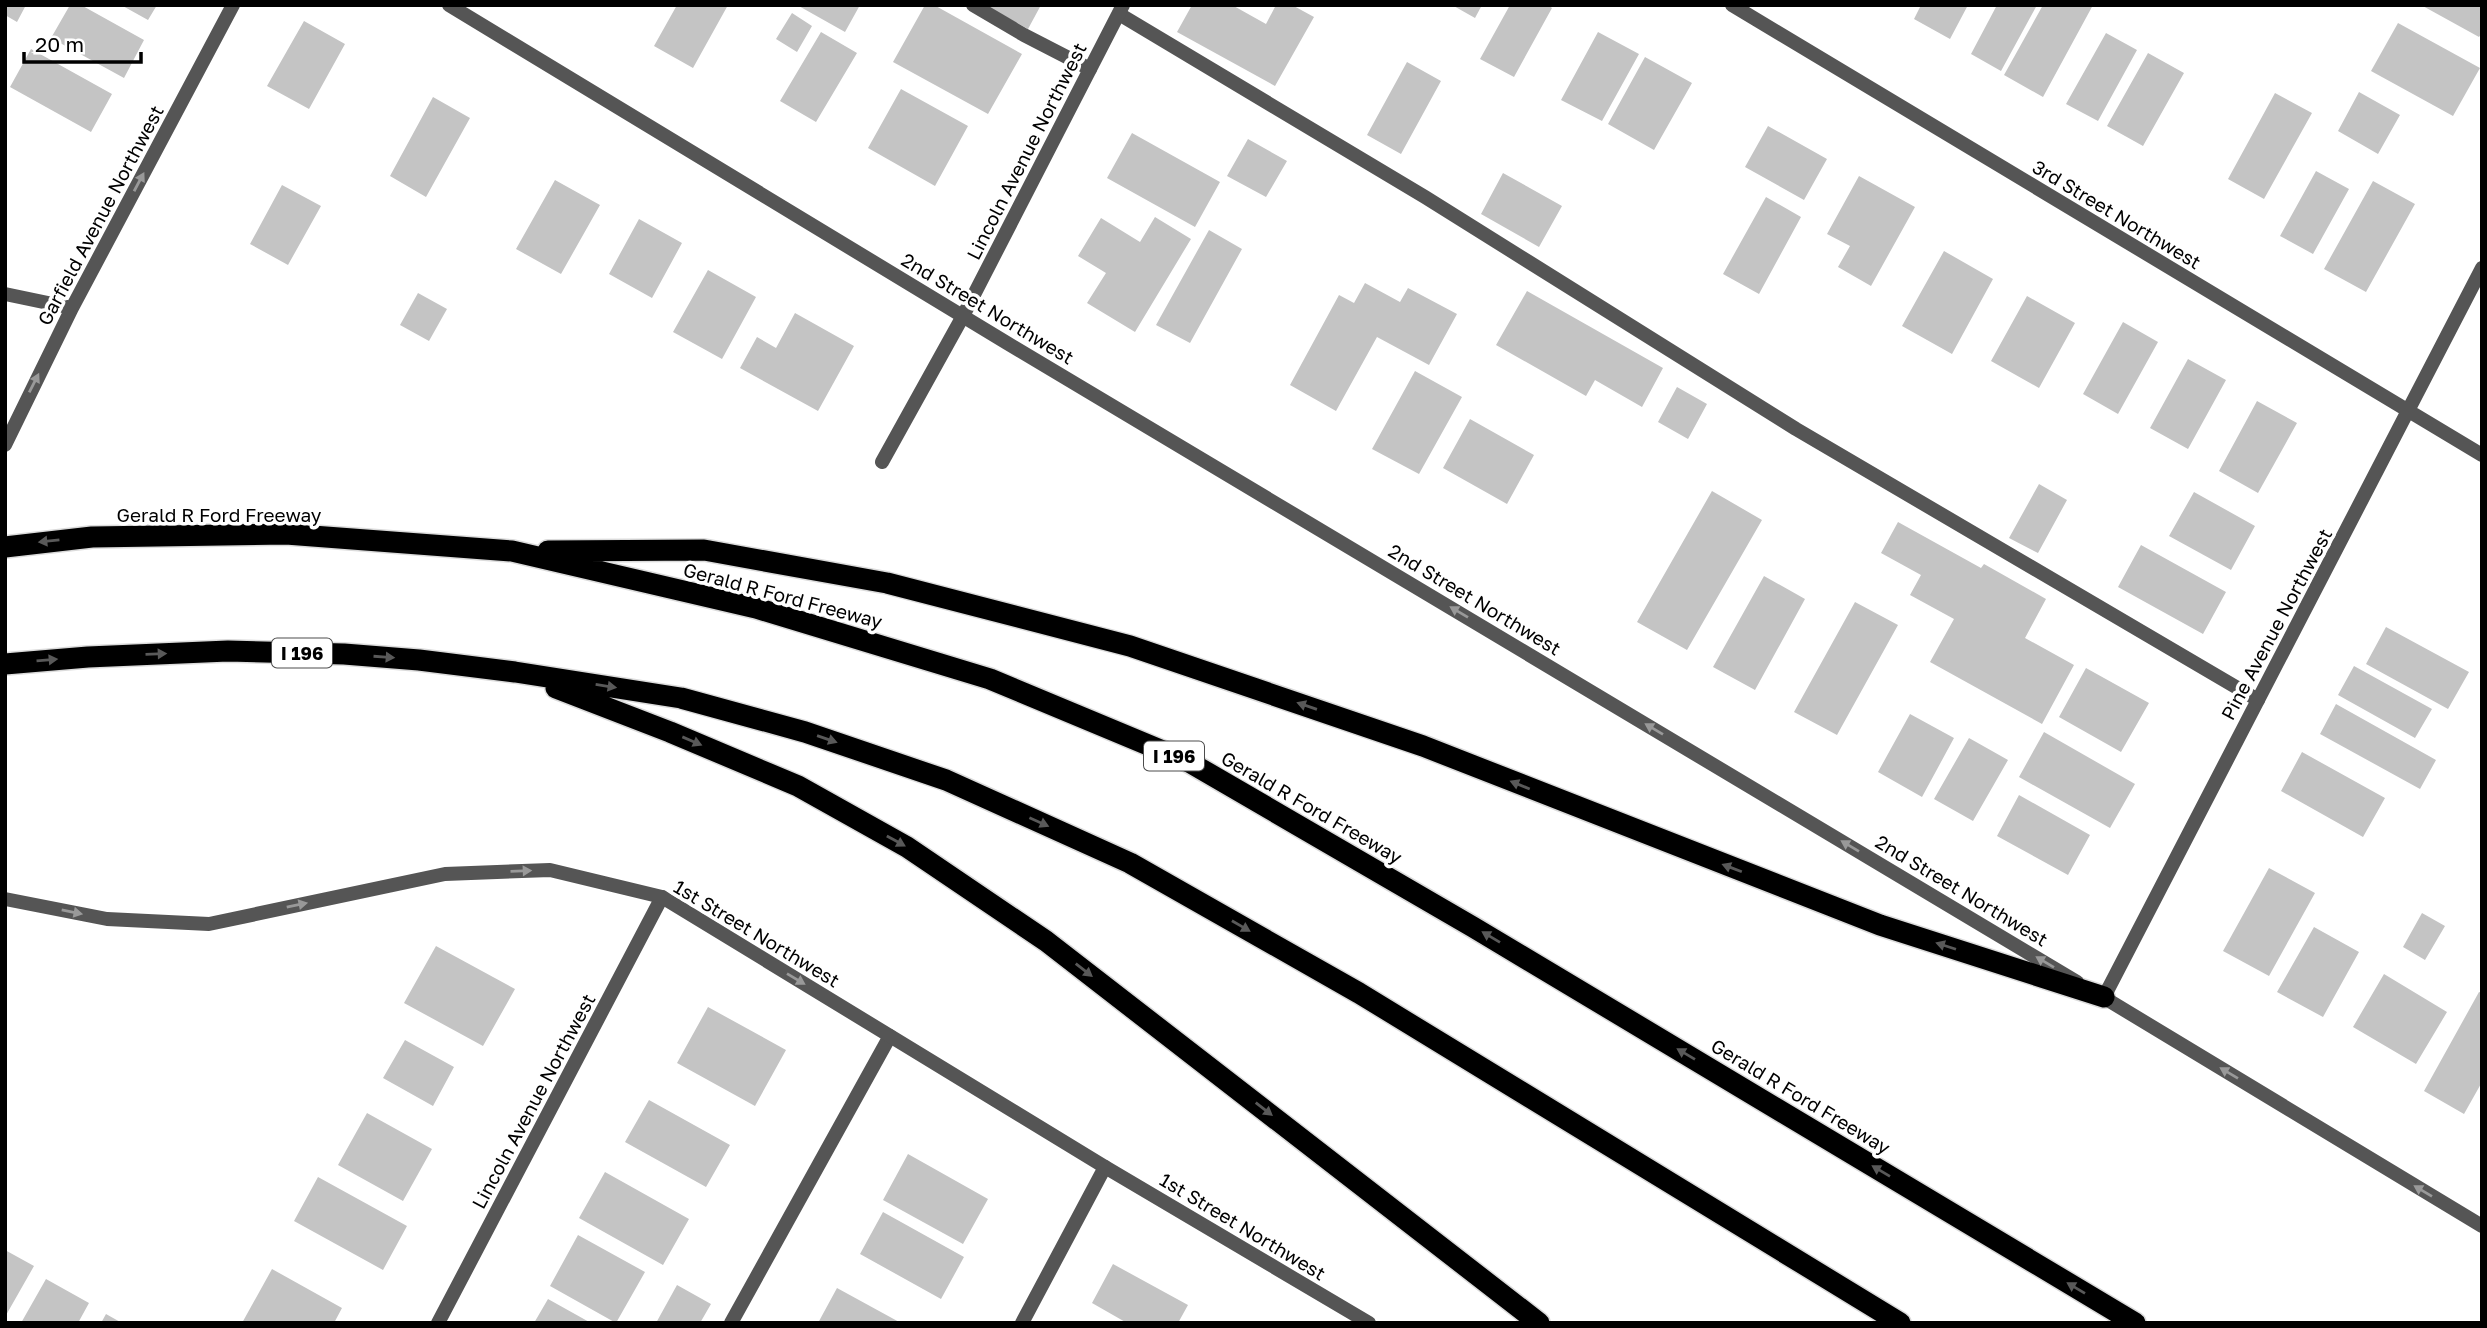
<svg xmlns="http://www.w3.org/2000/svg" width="2487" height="1328" font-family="'Golos Text',sans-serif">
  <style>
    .building { fill: #c4c4c4 }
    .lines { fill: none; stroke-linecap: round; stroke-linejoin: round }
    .motorway-casing { stroke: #dbdbdb; stroke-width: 24 }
    .service { stroke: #555; stroke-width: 14 }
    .minor { stroke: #555; stroke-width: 14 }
    .tertiary { stroke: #555; stroke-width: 14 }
    .motorway { stroke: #000; stroke-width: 21 }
    .oneway { fill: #999 }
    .oneway2 { fill: #595959 }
    .labels { text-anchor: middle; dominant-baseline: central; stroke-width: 7; stroke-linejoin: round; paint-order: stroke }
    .shield { fill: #fff; stroke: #4c4c4c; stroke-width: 2 }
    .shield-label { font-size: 18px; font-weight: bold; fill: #000 }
    .street-label { font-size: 19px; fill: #000; stroke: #fff }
  </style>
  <rect width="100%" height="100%" fill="#fff"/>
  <path class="building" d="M5 5H26L17 22 5 15Z
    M70 5H81L144 40 124 78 51 38Z
    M121 5H157L148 20Z
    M677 5H728L693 68 654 46Z
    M797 5H860L845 32Z
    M925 5H934L1022 54 988 114 893 62Z
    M985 5H1041L1028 29Z
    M1192 5H1232L1266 24 1276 5H1292L1314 17 1275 86 1177 32Z
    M1452 5H1482L1475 18Z
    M1510 5H1548L1552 8 1514 77 1480 59Z
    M1921 5H1968L1950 39 1914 19Z
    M1997 5H2037L2001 71 1971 54Z
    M2043 5H2093L2043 97 2004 75Z
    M2421 5H2482V33L2479 37Z
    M792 13 812 26 797 52 776 39Z
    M304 21 345 44 309 109 267 86Z
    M2398 23 2480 68 2453 116 2371 71Z
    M821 32 857 53 816 122 780 101Z
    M1598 32 1639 54 1602 121 1561 100Z
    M2106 33 2137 50 2098 121 2066 104Z
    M31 49 112 94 91 132 10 87Z
    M2148 53 2184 73 2143 146 2107 126Z
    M1645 57 1692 83 1654 150 1608 124Z
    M1407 62 1441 81 1401 154 1367 135Z
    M901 89 968 126 935 186 868 148Z
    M2359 92 2400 115 2378 154 2338 131Z
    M2275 93 2312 113 2264 199 2228 179Z
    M433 97 470 118 426 197 390 176Z
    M1768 126 1827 159 1804 200 1745 167Z
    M1132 133 1220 182 1195 227 1107 178Z
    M1248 139 1287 161 1266 197 1227 176Z
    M2316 171 2349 189 2313 254 2280 236Z
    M1503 173 1562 206 1539 247 1481 214Z
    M1859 176 1915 207 1871 286 1838 267 1850 246 1827 234Z
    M555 180 600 205 561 274 516 249Z
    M2373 181 2415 204 2366 292 2324 269Z
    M282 185 321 206 288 265 250 244Z
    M1766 197 1801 217 1759 294 1723 274Z
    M1155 217 1191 239 1135 332 1087 303 1106 273 1078 256 1101 218 1140 242Z
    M639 219 682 243 652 298 609 274Z
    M1209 230 1242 249 1190 343 1156 325Z
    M1944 251 1993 279 1952 354 1902 326Z
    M708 270 756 297 722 359 673 332Z
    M1365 283 1400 302 1408 288 1457 314 1429 365 1377 337 1336 411 1290 385 1339 295 1354 303Z
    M1527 291 1663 368 1642 407 1595 380 1586 396 1496 345Z
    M418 293 447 309 429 341 400 325Z
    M2027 296 2075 323 2039 388 1991 361Z
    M795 313 854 346 818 411 740 368 757 337 776 348Z
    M2123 322 2158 342 2118 414 2083 394Z
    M2188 359 2226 380 2188 449 2150 428Z
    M1415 371 1462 397 1419 474 1372 449Z
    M1677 387 1707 404 1688 439 1658 422Z
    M2257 401 2297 423 2258 493 2219 471Z
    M1470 419 1534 455 1507 504 1443 468Z
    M2039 484 2067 500 2038 553 2009 538Z
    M1712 491 1762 520 1687 650 1637 622Z
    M2194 492 2255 526 2231 570 2169 536Z
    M1898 522 1981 568 1984 564 2046 599 2025 638 2074 665 2042 724 1930 662 1954 619 1910 595 1921 575 1881 553Z
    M2141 545 2226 592 2203 634 2118 587Z
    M1764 576 1805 599 1755 690 1713 667Z
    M1855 602 1898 625 1837 735 1794 712Z
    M2386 627 2469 672 2448 709 2366 664Z
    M2354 666 2432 709 2415 738 2338 695Z
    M2086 668 2149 703 2121 752 2059 717Z
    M2336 704 2436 760 2420 789 2320 734Z
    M1910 714 1954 738 1922 797 1878 772Z
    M2044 732 2135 784 2110 828 2019 777Z
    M1969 738 2008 760 1973 821 1934 799Z
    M2302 752 2385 798 2363 837 2281 791Z
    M2019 795 2090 835 2068 875 1997 836Z
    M2269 868 2315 893 2269 976 2223 951Z
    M2422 913 2445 926 2425 960 2403 947Z
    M2314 927 2359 952 2323 1017 2277 992Z
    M436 946 515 989 483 1046 404 1003Z
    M2384 974 2447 1012 2416 1064 2353 1027Z
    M2479 992 2482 993V1082L2464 1114 2424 1091Z
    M708 1007 786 1050 755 1106 677 1063Z
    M405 1040 454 1067 433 1106 383 1078Z
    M649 1100 730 1145 706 1187 625 1142Z
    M367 1113 432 1149 403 1201 338 1165Z
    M908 1154 988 1199 963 1244 883 1200Z
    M605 1172 689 1219 663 1265 579 1218Z
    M318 1177 407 1226 383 1270 294 1221Z
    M883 1212 964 1257 941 1299 860 1254Z
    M578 1235 645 1272 616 1323 550 1286Z
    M5 1250 34 1266 5 1317Z
    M1113 1264 1188 1305 1178 1323H1127L1092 1303Z
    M272 1269 342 1308 334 1323H242Z
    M46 1279 89 1303 78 1323H21Z
    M677 1285 711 1304 700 1323H656Z
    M837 1288 901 1323H818Z
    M548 1299 591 1323H534Z
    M106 1314 122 1323H101Z"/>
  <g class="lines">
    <defs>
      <path id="motorway" d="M5 547 92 537 286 534 512 551 756 608 990 679 1189 762 1473 927 2135 1323
        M548 551 704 550 887 583 1130 646 1423 746 1880 925 2104 997
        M5 664 88 657 228 651 344 654 419 660 515 672 681 698 805 732 946 780 1130 863 1359 993 1900 1323
        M556 688 670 732 798 786 907 847 1046 941 1539 1323"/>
    </defs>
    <use href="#motorway" class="motorway-casing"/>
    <path class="service" d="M973 5 1024 35 1090 69
      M1119 14 1425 197 1796 429 2258 700
      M731 1323 890 1036"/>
    <path class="minor" d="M1732 5 2482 455
      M5 294 72 308
      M5 445 72 308 233 5
      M882 462 963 316 1123 5
      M2104 997 2482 268
      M438 1323 662 897
      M1022 1323 1105 1167"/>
    <path class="tertiary" d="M449 5 1007 343 2077 982
      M5 899 107 919 209 924 445 874 550 870 662 897 1105 1167 1369 1323
      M2098 994 2482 1226"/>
    <use href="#motorway" class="motorway"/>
  </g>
  <defs><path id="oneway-solid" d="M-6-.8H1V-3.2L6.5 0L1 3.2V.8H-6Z" transform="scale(1.75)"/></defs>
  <g class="oneway">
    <use href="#oneway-solid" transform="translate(139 182) rotate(-62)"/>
    <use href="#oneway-solid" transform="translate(34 383) rotate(-63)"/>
    <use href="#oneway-solid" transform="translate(1459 612) rotate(-149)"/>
    <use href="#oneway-solid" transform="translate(1654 729) rotate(-149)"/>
    <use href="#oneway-solid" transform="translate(1850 846) rotate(-149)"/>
    <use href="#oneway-solid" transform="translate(521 871) rotate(-2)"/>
    <use href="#oneway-solid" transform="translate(297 905) rotate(-12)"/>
    <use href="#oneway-solid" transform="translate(72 912) rotate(11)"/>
    <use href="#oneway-solid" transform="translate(2045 962) rotate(-149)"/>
    <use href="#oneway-solid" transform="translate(796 979) rotate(31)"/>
    <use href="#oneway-solid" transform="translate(2229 1073) rotate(-149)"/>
    <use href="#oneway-solid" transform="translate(2423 1191) rotate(-149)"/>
  </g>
  <g class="oneway2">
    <use href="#oneway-solid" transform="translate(49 541) rotate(174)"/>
    <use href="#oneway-solid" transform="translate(156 654) rotate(-2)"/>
    <use href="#oneway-solid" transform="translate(384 657) rotate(4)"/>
    <use href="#oneway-solid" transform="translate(47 660) rotate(-5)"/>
    <use href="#oneway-solid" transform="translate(606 686) rotate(9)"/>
    <use href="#oneway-solid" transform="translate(1307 706) rotate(-161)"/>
    <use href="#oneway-solid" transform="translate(827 739) rotate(19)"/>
    <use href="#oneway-solid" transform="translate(692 741) rotate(23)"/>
    <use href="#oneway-solid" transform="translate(1520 785) rotate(-158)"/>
    <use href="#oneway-solid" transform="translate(1039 822) rotate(24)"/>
    <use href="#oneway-solid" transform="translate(896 841) rotate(29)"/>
    <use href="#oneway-solid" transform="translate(1732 868) rotate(-159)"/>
    <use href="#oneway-solid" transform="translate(1241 926) rotate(30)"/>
    <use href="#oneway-solid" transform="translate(1491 937) rotate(-149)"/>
    <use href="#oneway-solid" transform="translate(1946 946) rotate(-162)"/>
    <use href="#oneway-solid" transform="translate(1084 970) rotate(38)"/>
    <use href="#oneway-solid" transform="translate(1686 1054) rotate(-149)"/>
    <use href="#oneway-solid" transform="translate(1264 1109) rotate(38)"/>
    <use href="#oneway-solid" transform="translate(1881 1171) rotate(-149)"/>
    <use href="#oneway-solid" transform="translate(2076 1288) rotate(-149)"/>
  </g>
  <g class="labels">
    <g class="shield">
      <rect x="272" y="638.5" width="60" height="29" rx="5"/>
      <rect x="1144" y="741.5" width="60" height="29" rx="5"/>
    </g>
    <g class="shield-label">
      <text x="302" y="653">I 196</text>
      <text x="1174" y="756">I 196</text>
    </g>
    <g class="street-label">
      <text transform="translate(1026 151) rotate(-63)">Lincoln Avenue Northwest</text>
      <text transform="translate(2117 214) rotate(31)">3rd Street Northwest</text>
      <text transform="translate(100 215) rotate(-62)">Garfield Avenue Northwest</text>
      <text transform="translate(988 308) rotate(31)">2nd Street Northwest</text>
      <text x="219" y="514">Gerald R Ford Freeway</text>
      <text transform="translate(783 595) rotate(15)">Gerald R Ford Freeway</text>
      <text transform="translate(1475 599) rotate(31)">2nd Street Northwest</text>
      <text transform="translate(2276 624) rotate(-62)">Pine Avenue Northwest</text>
      <text transform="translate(1312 807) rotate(30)">Gerald R Ford Freeway</text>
      <text transform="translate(1962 890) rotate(31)">2nd Street Northwest</text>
      <text transform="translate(757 933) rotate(31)">1st Street Northwest</text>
      <text transform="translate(1801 1096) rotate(31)">Gerald R Ford Freeway</text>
      <text transform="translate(533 1101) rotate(-62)">Lincoln Avenue Northwest</text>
      <text transform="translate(1243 1226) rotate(31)">1st Street Northwest</text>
    </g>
  </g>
  <rect width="2487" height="1328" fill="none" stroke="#000000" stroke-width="14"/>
  <path d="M24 52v10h117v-10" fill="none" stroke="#000000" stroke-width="3.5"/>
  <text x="35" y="52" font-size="21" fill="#000000" stroke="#ffffff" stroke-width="5" paint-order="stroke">20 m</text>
</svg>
